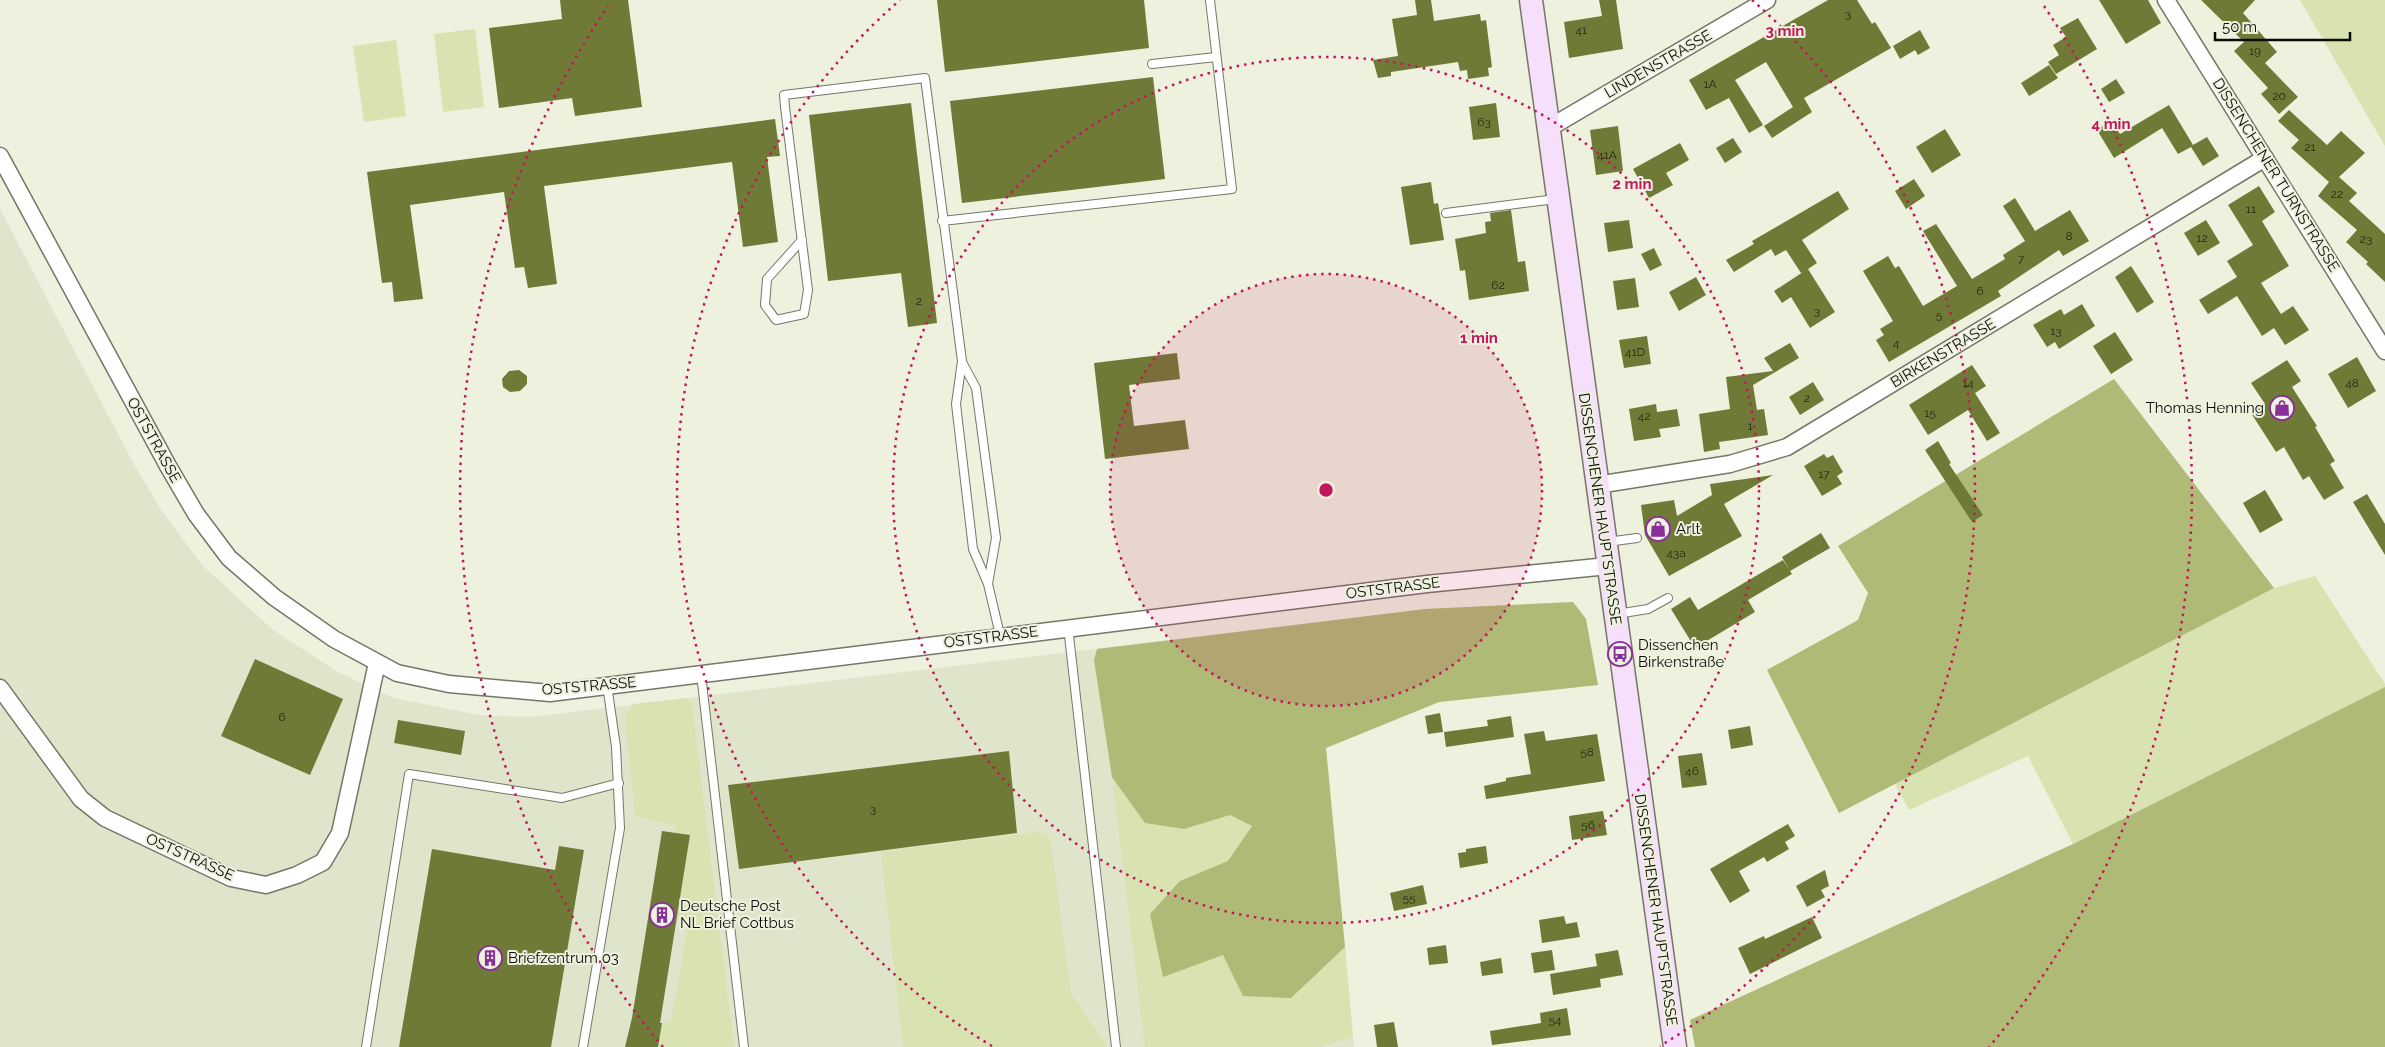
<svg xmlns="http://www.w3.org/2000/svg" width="2385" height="1047" font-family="Raleway,sans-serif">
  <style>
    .built { fill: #dfe5ca }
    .green { fill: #d9e2b1 }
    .forest { fill: #afba76 }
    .building { fill: #707a37 }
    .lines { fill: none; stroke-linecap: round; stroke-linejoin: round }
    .lane-casing { stroke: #747766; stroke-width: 10 }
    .street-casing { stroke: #747766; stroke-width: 19 }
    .secondary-casing { stroke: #747766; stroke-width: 25 }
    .lane { stroke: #fff; stroke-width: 8 }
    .street { stroke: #fff; stroke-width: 16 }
    .secondary { stroke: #f6dffb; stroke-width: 22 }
    .ring { fill: none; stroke: #c2185b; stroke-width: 2.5; stroke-dasharray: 2.5 5 }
    .labels { text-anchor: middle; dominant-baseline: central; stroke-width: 4; stroke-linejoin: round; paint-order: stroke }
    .number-label { font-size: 12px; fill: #242813 }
    .street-label { font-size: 15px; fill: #0b0c07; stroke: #edf1de }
    .poi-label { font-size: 15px; fill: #0b0c07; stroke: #edf1de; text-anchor: start }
    .centre { fill: #c2185b; stroke: #edf1de; stroke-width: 2.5 }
    .ring-label { font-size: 15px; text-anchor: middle; font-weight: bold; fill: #c2185b; stroke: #edf1de; stroke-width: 4; stroke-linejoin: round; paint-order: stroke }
  </style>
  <rect width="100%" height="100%" fill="#edf1de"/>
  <path class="built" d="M0 209 131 459 161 510 202 565 273 630 338 672 394 698 479 715 531 717 1425 609 1573 602 1586 619 1598 685 1439 702 1326 748 1354 1047H0Z"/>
  <path class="green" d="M2300 0H2385V146Z
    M475 29 484 107 443 112 434 34Z
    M396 40 406 116 364 122 353 46Z
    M2315 576 2385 684V687L2073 844 2028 756 1909 810 1895 784 2274 588Z
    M688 698 692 705 734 1047H658L662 1023 671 1022 689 920 676 919V826L635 816 625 719 633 704Z
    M1112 777 1146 823 1184 829 1230 815 1252 826 1228 861 1180 881 1223 955 1290 998 1345 947 1353 1037 1318 1047H1145Z
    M1037 832 1050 837 1071 993 1107 1047H903L881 852Z"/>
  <path class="forest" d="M2114 379 2274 588 1839 813 1767 670 1858 620 1868 593 1838 546Z
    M1573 602 1586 619 1598 685 1439 702 1326 748 1345 947 1291 998 1243 996 1223 955 1163 977 1150 914 1180 881 1228 861 1252 826 1230 815 1184 829 1145 823 1112 777 1094 660 1097 649 1425 609Z
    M2385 687V1047H1695L1690 1020 2073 844Z"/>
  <path class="building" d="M560 0H628L642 107 575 116 572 98 499 108 489 28 562 19Z
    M937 0H1144L1149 48 945 72Z
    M1415 0H1431L1434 21 1480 14 1481 21 1486 20 1492 67 1488 68 1489 76 1468 79 1467 70 1460 71 1458 62 1391 72V76L1378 78 1373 60 1398 56 1392 19 1417 15Z
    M1599 0H1616L1623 49 1569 58 1564 22 1602 16Z
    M1828 0H1857L1872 24 1875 22 1891 48 1804 98 1812 112 1772 138 1764 126 1793 107 1766 62 1735 80 1763 125 1749 133 1729 98 1706 110 1689 80Z
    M2099 0H2148L2161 23 2126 44Z
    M2201 0H2255L2243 13 2277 52 2265 63 2298 97 2279 114 2261 94 2268 88 2234 51 2244 42Z
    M2078 18 2097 49 2056 74 2048 62 2059 55 2053 45 2066 37 2060 28Z
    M1920 30 1930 48 1918 55 1915 50 1900 59 1893 46Z
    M2049 65 2058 78 2029 96 2021 83Z
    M1153 77 1165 179 962 203 950 101Z
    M2116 79 2125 93 2109 102 2101 89Z
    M911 103 937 323 908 327 901 273 828 281 809 115Z
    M1496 103 1500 137 1473 140 1469 107Z
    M2169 105 2193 145 2207 137 2219 156 2203 166 2191 147 2178 154 2162 128 2114 158 2097 130 2111 120 2120 134Z
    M2289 110 2327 145 2341 131 2365 153 2339 177 2357 193 2349 201 2385 234V282L2366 264 2368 262 2346 242 2357 230 2318 196 2329 182 2291 148 2299 140 2278 121Z
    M775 119 780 156 767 157 778 242 743 247 732 162 544 186 557 284 528 288 524 267 515 268 504 192 410 205 423 299 394 302 392 282 382 283 367 172Z
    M1618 126 1623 171 1596 175 1590 130Z
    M1945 129 1961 155 1932 173 1916 147Z
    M1733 138 1742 152 1725 163 1716 148Z
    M1680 143 1689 160 1666 173 1673 185 1649 198 1633 169Z
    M1914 179 1925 196 1906 209 1895 191Z
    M1431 182 1434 204 1438 203 1444 240 1410 245 1401 187Z
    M2259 186 2275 212 2262 221 2289 266 2261 283 2281 314 2293 306 2309 330 2285 345 2274 328 2262 336 2237 296 2208 314 2199 300 2237 277 2227 261 2253 245 2228 205Z
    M1838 191 1849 209 1802 240 1817 263 1808 269 1835 312 1810 328 1791 297 1782 303 1774 291 1803 272 1801 273 1786 250 1775 256 1771 249 1734 272 1726 260 1754 244 1752 241Z
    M2015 198 2035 231 2070 210 2089 241 2063 256 2059 250 1998 291 2001 296 1889 362 1876 340 1884 335 1880 329 1893 321 1863 271 1888 256 1895 268 1899 266 1923 306 1957 286 1923 231 1936 224 1972 279 2005 259 2003 255 2025 241 2003 206Z
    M1511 210 1518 262 1525 261 1529 291 1469 300 1465 270 1460 271 1455 239 1486 233 1485 222 1491 221 1490 213Z
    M1629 220 1633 248 1608 252 1604 223Z
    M2206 220 2220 243 2198 256 2184 233Z
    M1654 248 1662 265 1650 271 1641 254Z
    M2131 266 2154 302 2137 313 2115 277Z
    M1696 277 1706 295 1679 311 1669 292Z
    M1635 278 1639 307 1617 310 1613 281Z
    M2082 304 2095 326 2059 349 2055 342 2047 347 2033 325 2061 309 2064 315Z
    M2115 332 2133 360 2111 374 2093 346Z
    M1647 336 1651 364 1624 368 1619 340Z
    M1790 343 1799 358 1753 385 1757 410 1764 409 1768 435 1719 442 1720 449 1704 452 1699 414 1730 409 1726 377 1773 371 1764 358Z
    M1177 353 1180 379 1129 385 1134 426 1185 420 1189 449 1105 459 1094 363Z
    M2357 357 2376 391 2348 408 2328 374Z
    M2287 360 2301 381 2292 387 2317 426 2315 427 2335 461 2330 464 2344 488 2324 500 2309 476 2303 480 2284 447 2276 452 2251 413 2265 404 2251 383Z
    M1972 365 1986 386 1975 393 2000 433 1987 441 1968 410 1928 435 1909 405Z
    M519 370 527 376V384L520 391 510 392 503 387 502 379 509 371Z
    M1813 382 1824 400 1800 415 1789 397Z
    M1656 404 1657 412 1677 409 1680 426 1659 429 1661 437 1634 441 1629 409Z
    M1938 441 1951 463 1949 464 1983 515 1972 522 1925 450Z
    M1824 454 1827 458 1833 455 1843 472 1837 476 1842 484 1822 496 1804 466Z
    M1773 475 1724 504 1742 536 1669 576 1645 535 1641 505 1674 500 1677 516 1712 495 1710 484Z
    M2265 490 2283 520 2260 533 2243 503Z
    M2367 494 2385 524V555L2353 502Z
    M1821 533 1830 548 1790 571 1782 557Z
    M1783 560 1792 574 1748 600 1755 612 1695 648 1671 609 1690 597 1698 610Z
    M255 659 343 699 310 775 221 736Z
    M1440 713 1443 732 1428 734 1425 716Z
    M1511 716 1514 737 1446 747 1444 732 1488 726 1487 720Z
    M398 720 465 731 461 755 394 743Z
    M1750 726 1753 745 1731 749 1728 730Z
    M1544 731 1546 741 1597 734 1605 781 1486 799 1484 786 1506 781V778L1531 774 1524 734Z
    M1009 751 1017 833 739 869 728 785Z
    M1702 753 1707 785 1682 788 1678 756Z
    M1603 811 1607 835 1572 840 1569 816Z
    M1788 824 1795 836 1785 842 1789 849 1767 862 1764 857 1739 871 1750 891 1730 903 1710 869Z
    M662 831 690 835 660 1023H662L658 1047H625L632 1018Z
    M559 846 584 850 551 1047H399L432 849 555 870Z
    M1486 846 1488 863 1460 868 1458 853 1466 852V849Z
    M1825 870 1829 886 1821 890 1825 897 1807 907 1796 886Z
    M1423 885 1427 904 1394 911 1390 893Z
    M1564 916 1566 924 1577 922 1580 937 1542 943 1539 920Z
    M1812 917 1822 938 1750 974 1738 948 1764 936 1765 939Z
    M1446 945 1448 963 1429 965 1427 948Z
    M1552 950 1555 970 1534 973 1531 953Z
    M1618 950 1623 975 1600 979 1601 987 1553 995 1550 974 1597 966 1595 954Z
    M1501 958 1503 973 1482 976 1480 962Z
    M1567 1008 1571 1035 1492 1045 1490 1031 1541 1023 1540 1013Z
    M1394 1022 1398 1047H1377L1374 1025Z"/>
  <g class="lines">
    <defs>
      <path id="lane" d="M1152 64 1216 57
        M1446 213 1556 199
        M942 221 1232 189 1210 0
        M802 240 767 279 765 305 776 320 804 314 808 290 785 107 784 95 925 78 962 361 956 404 973 549 988 584 1000 635
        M962 362 976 388 996 538 988 584
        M1607 542 1637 538
        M1617 614 1648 609 1668 598
        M1068 627 1116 1047
        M701 674 744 1047
        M366 1047 409 774 562 798 619 783
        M583 1047 620 828 616 747 607 685"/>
      <path id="street" d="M2166 0 2385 351
        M1549 128 1767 0
        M0 156 168 466 196 514 229 558 274 597 334 639 397 673 449 684 550 693 1427 584 1608 566
        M1597 485 1730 464 1787 447 2265 158
        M0 688 81 799 105 818 231 878 266 885 297 875 323 862 340 833 377 663"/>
      <path id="secondary" d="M1531 0 1675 1047"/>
    </defs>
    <use href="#lane" class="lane-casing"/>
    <use href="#street" class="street-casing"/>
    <use href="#secondary" class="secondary-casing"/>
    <use href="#lane" class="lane"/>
    <use href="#street" class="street"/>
    <use href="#secondary" class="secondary"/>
  </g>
  <circle cx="1326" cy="490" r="216" fill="#c2185b" fill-opacity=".12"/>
  <g class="ring">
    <circle cx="1326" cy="490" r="216"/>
    <circle cx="1326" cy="490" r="433"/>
    <path d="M992 1046A649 649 0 0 1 900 0M1752 0A649 649 0 0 1 1660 1046"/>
    <path d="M663 1047A866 866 0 0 1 608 6M2044 6A866 866 0 0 1 1989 1047"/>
  </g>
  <defs>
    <symbol id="shop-ring" viewBox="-11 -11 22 22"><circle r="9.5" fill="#edf1de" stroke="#882f9b" stroke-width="1.5"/><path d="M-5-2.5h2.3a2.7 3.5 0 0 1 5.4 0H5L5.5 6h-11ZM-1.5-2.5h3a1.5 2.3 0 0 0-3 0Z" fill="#882f9b"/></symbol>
    <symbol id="bus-ring" viewBox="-11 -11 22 22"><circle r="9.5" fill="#edf1de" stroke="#882f9b" stroke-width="1.5"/><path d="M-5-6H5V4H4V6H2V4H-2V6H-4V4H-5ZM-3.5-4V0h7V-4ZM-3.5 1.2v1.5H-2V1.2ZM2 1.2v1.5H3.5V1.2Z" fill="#882f9b"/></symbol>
    <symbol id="building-ring" viewBox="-11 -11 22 22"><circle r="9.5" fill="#edf1de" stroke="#882f9b" stroke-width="1.5"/><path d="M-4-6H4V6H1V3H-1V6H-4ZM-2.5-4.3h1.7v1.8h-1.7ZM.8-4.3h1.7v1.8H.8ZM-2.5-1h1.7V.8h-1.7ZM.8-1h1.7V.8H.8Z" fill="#882f9b"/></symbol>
  </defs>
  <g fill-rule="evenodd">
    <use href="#shop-ring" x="2268" y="394" width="28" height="28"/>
    <use href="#shop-ring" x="1644" y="515" width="28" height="28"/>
    <use href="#bus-ring" x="1606" y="640" width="28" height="28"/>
    <use href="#building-ring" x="648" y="901" width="28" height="28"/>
    <use href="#building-ring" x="476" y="944" width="28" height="28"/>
  </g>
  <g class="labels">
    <g class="number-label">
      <text x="1848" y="14">3</text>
      <text x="1581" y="30">41</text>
      <text x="2255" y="51">19</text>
      <text x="1710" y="84">1A</text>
      <text x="2279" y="96">20</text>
      <text x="1484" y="122">63</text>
      <text x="2310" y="147">21</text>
      <text x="1607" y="155">41A</text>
      <text x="2337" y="194">22</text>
      <text x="2251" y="209">11</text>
      <text x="2069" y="236">8</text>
      <text x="2202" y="238">12</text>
      <text x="2366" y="239">23</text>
      <text x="2021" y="259">7</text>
      <text x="1498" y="285">62</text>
      <text x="1980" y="291">6</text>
      <text x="919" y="301">2</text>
      <text x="1817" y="311">3</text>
      <text x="1939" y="315">5</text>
      <text x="2056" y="331">13</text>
      <text x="1896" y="343">4</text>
      <text x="1635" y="352">41D</text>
      <text x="1968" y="383">14</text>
      <text x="2352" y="383">48</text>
      <text x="1807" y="398">2</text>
      <text x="1930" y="413">15</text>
      <text x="1644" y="416">42</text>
      <text x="1750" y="426">1</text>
      <text x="1824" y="474">17</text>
      <text x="1676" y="553">43a</text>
      <text x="282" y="717">6</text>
      <text x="1587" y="752">58</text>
      <text x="1692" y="771">46</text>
      <text x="873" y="809">3</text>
      <text x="1588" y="825">56</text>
      <text x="1409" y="898">55</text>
      <text x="1555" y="1020">54</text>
    </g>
    <g class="street-label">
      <text transform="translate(1658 64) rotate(-30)">LINDENSTRASSE</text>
      <text transform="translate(2276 175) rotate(58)">DISSENCHENER TURNSTRASSE</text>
      <text transform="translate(1943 353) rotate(-31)">BIRKENSTRASSE</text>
      <text transform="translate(154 440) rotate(61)">OSTSTRASSE</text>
      <text transform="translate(1600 509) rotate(82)">DISSENCHENER HAUPTSTRASSE</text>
      <text transform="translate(1393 588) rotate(-7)">OSTSTRASSE</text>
      <text transform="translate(991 637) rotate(-7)">OSTSTRASSE</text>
      <text transform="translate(589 686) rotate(-5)">OSTSTRASSE</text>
      <text transform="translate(190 857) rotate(24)">OSTSTRASSE</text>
      <text transform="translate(1656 910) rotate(82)">DISSENCHENER HAUPTSTRASSE</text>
    </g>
    <g class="poi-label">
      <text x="2264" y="408" text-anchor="end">Thomas Henning</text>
      <text x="1676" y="529">Arlt</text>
      <text x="1638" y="645">Dissenchen<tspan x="1638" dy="17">Birkenstraße</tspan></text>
      <text x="680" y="906">Deutsche Post<tspan x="680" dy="17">NL Brief Cottbus</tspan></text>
      <text x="508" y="958">Briefzentrum 03</text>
    </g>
  </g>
  <circle cx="1326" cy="490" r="8" class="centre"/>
  <g class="ring-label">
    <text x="1785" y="36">3 min</text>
    <text x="2111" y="129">4 min</text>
    <text x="1632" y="189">2 min</text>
    <text x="1479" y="343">1 min</text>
  </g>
  <path d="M2215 32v8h135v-8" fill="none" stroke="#0b0c07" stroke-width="2.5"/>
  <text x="2222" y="32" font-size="15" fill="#0b0c07" stroke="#edf1de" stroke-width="4" paint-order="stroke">50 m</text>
</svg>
